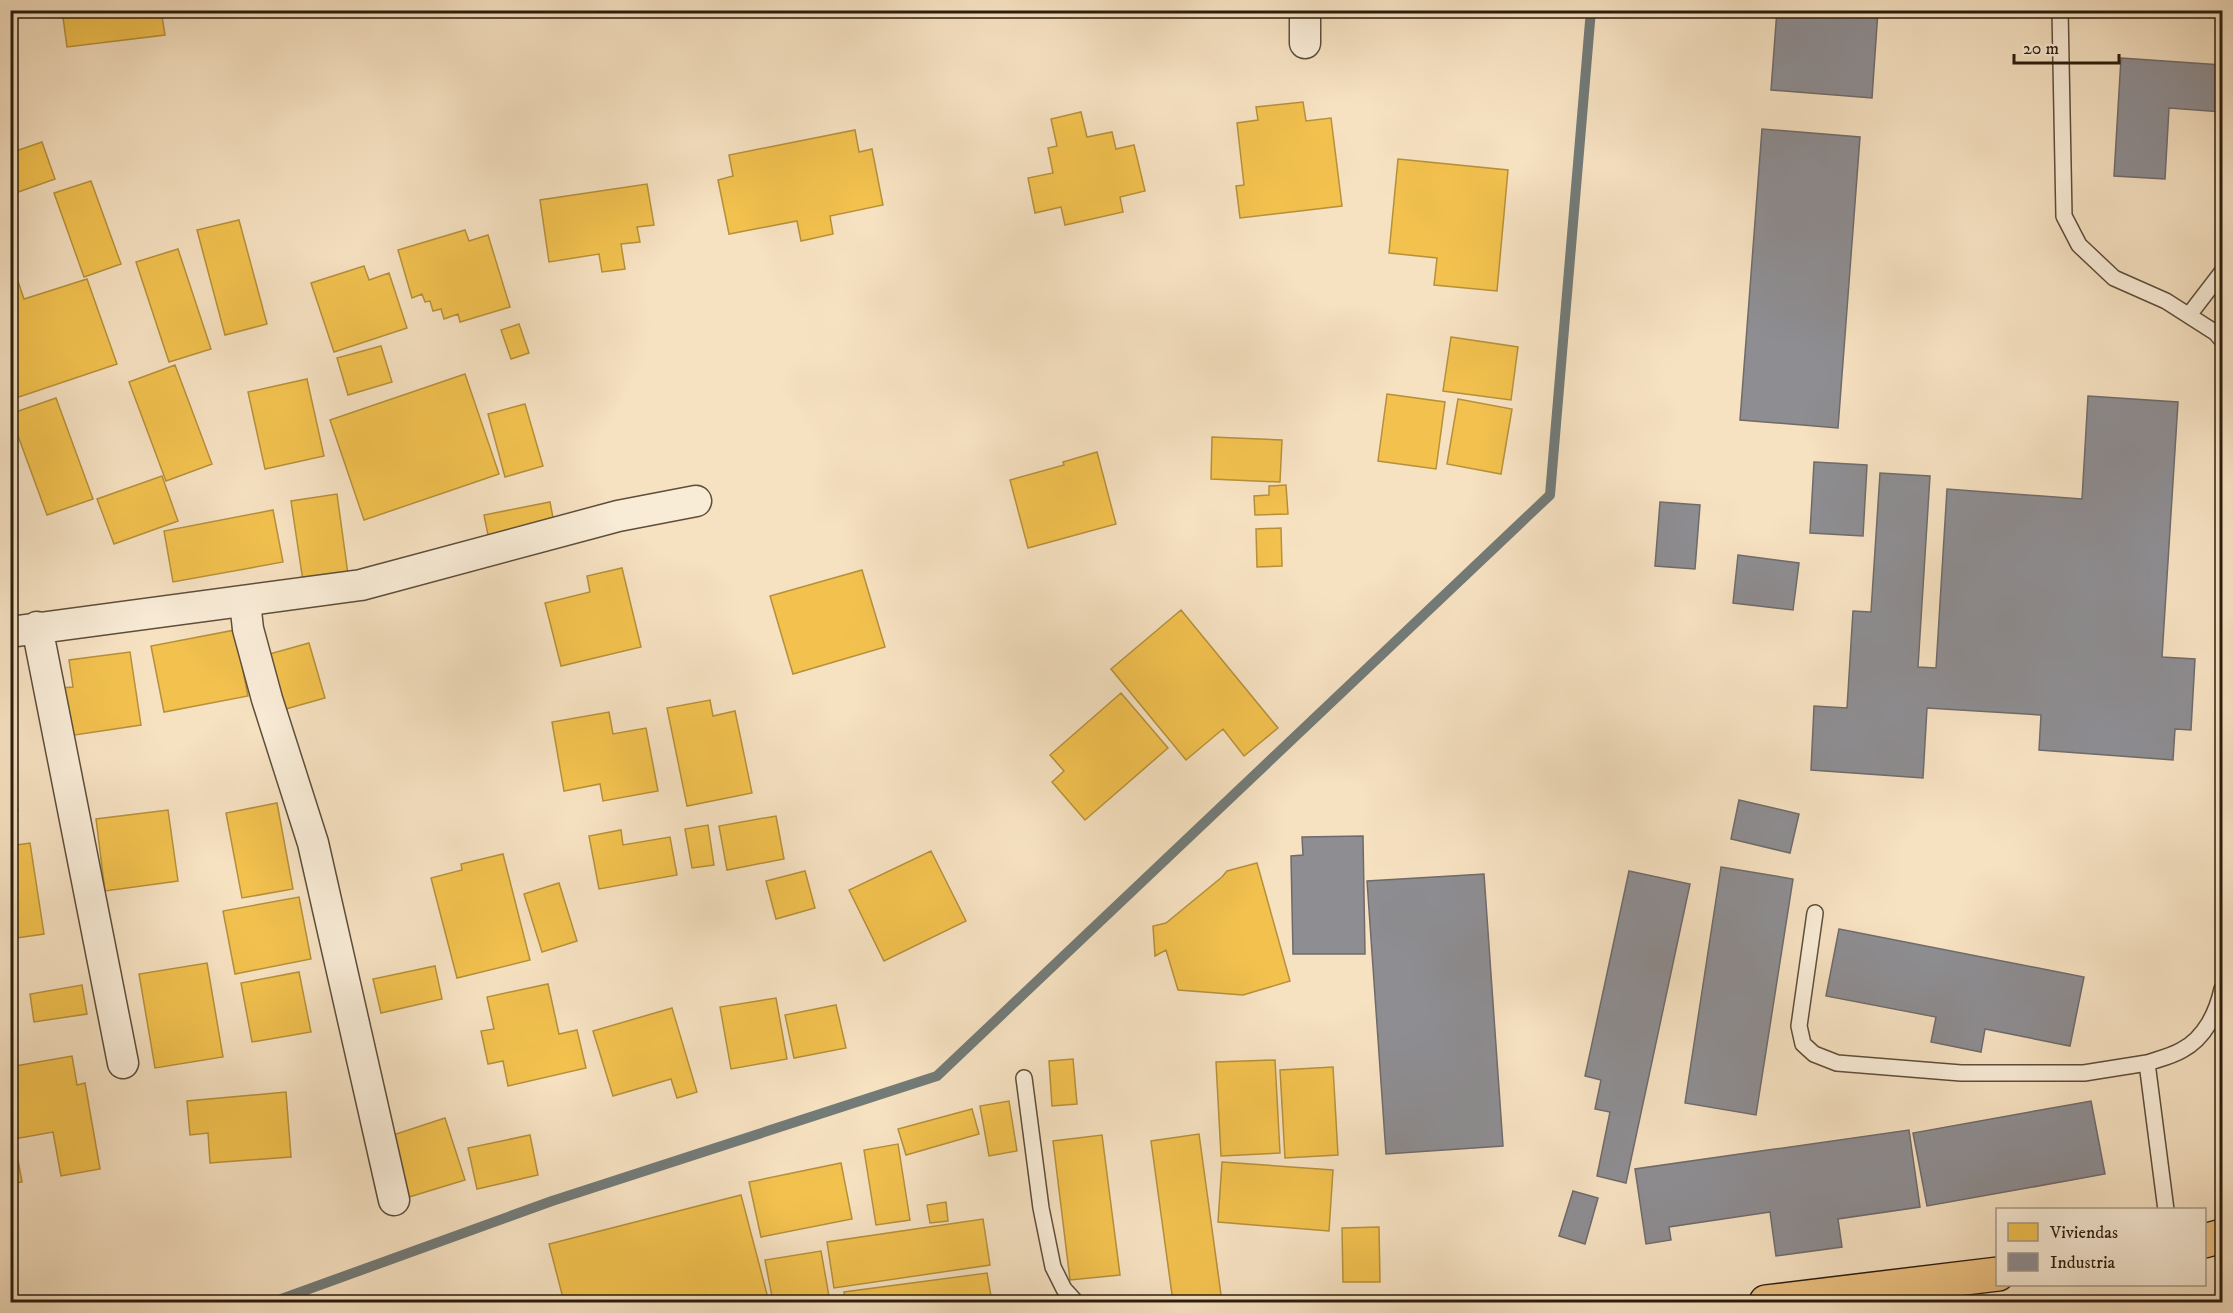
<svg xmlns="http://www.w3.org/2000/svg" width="2233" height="1313" font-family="'IM FELL DW Pica',serif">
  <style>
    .homes { fill: #f2c14e; stroke: #b6903a; stroke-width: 1.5 }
    .industry { fill: #8d8d92; stroke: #706b6a; stroke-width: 1.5 }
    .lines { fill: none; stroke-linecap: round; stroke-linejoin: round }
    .stream { stroke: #737b78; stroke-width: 10 }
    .service-casing { stroke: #5e4e3a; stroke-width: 18 }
    .minor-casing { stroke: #5e4e3a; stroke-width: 33 }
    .primary-casing { stroke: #2b1d0d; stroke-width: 36 }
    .service { stroke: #f9ecd7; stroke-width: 15 }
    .minor { stroke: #f9ecd7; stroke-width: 30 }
    .primary { stroke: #ebc080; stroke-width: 33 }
  </style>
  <rect width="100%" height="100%" fill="#f6e1c1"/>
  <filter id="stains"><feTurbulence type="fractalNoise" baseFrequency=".00333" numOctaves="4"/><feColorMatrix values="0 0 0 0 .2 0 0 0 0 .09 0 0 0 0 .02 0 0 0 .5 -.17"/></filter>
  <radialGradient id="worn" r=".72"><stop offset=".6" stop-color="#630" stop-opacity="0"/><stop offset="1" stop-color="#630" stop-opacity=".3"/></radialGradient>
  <path class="homes" d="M62 10H161L165 35 67 47Z
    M1303 102 1306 121 1331 118 1342 206 1240 218 1236 186 1244 185 1237 123 1258 120 1256 107Z
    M1081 112 1087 137 1112 132 1116 149 1134 145 1145 191 1120 197 1123 212 1065 225 1061 207 1035 213 1028 178 1053 173 1048 148 1057 146 1051 119Z
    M855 130 859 152 872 149 883 205 830 216 833 234 801 241 797 221 729 234 718 180 733 176 729 155Z
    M42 142 55 179 10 195V153Z
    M1398 159 1508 170 1497 291 1434 285 1437 258 1389 253Z
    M91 181 121 264 84 277 54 193Z
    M647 184 654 225 637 227 640 242 621 244 625 269 602 272 599 254 549 262 540 200Z
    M239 220 267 324 225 335 197 230Z
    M465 230 469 241 488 235 510 307 460 322 458 314 444 319 441 309 433 311 430 301 425 302 422 294 412 298 398 250Z
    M178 249 211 349 169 362 136 262Z
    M10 258 24 299 87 279 117 364 10 400Z
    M364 266 369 280 389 273 407 328 334 352 311 283Z
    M519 324 529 353 511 359 501 330Z
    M1451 337 1518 347 1511 400 1443 391Z
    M381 346 392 382 348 395 337 358Z
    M175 365 212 464 166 481 129 382Z
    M465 374 499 474 364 520 330 420Z
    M307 379 324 456 265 469 248 392Z
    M1387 394 1445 402 1436 469 1378 461Z
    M56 398 93 499 47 515 10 414Z
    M1458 399 1512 409 1501 474 1447 464Z
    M525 404 543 466 505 477 488 414Z
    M1212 437 1282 440 1280 482 1211 479Z
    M1097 452 1116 524 1028 548 1010 480 1064 465 1063 462Z
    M162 476 178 521 114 544 97 499Z
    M1286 485 1288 514 1255 515 1254 496 1269 495V486Z
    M337 494 348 574 303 581 291 501Z
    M550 502 555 528 489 540 484 515Z
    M273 510 283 562 173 582 164 531Z
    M1281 528 1282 566 1257 567 1256 529Z
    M622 568 641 647 561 666 545 603 590 592 587 576Z
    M862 570 885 647 793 674 770 596Z
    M1181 610 1278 728 1244 756 1223 729 1186 760 1111 669Z
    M235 630 248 696 164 712 151 646Z
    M309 643 325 698 282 710 266 655Z
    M130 652 141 725 68 736 61 688 73 687 69 660Z
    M10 687 17 723 10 724Z
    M1121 693 1168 748 1085 820 1052 782 1064 771 1050 755Z
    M710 700 713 716 735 711 752 793 687 806 667 708Z
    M609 712 613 734 646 728 658 791 603 801 600 784 564 791 552 722Z
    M10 773 18 811 10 812Z
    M277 803 293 889 242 898 226 813Z
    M168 810 178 881 105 891 96 819Z
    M776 816 784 859 727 870 719 826Z
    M708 825 714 865 692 868 685 829Z
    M621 830 623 845 670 837 677 875 599 889 589 836Z
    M30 843 44 934 10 939V846Z
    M931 851 966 921 884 961 849 890Z
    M503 854 530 960 457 978 431 878 462 870 461 864Z
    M1257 863 1290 981 1243 995 1178 990 1166 950 1155 956 1153 926 1166 923 1222 877 1227 871Z
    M805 871 815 908 776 919 766 881Z
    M559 883 577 941 542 952 524 894Z
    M299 897 311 959 235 974 223 911Z
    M207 963 223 1057 155 1068 139 974Z
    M435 966 442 999 381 1013 373 979Z
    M299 972 311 1032 252 1042 241 983Z
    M548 984 559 1034 577 1030 586 1068 508 1086 503 1061 488 1064 481 1031 494 1029 487 997Z
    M82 985 87 1014 34 1022 30 994Z
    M776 998 787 1059 731 1069 720 1007Z
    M836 1005 846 1048 794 1058 785 1015Z
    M672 1008 697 1092 677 1098 671 1079 613 1096 593 1031Z
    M72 1056 77 1085 85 1083 100 1169 61 1176 53 1132 14 1139 22 1182 10 1184V1067Z
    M1073 1059 1077 1104 1052 1106 1049 1061Z
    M1275 1060 1280 1153 1221 1156 1216 1062Z
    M1333 1067 1338 1155 1285 1158 1280 1070Z
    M286 1092 291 1157 210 1163 208 1133 190 1135 187 1101Z
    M1009 1101 1017 1151 989 1156 980 1106Z
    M972 1109 979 1134 906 1155 898 1129Z
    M445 1118 465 1180 409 1197 390 1136Z
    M1199 1134 1222 1302H1173L1151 1141Z
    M530 1135 538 1175 477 1189 468 1148Z
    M1102 1135 1120 1275 1070 1280 1053 1141Z
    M898 1144 910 1220 876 1225 864 1150Z
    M1222 1162 1333 1170 1329 1231 1218 1222Z
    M841 1163 852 1219 761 1237 749 1182Z
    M741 1195 769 1302H709L707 1295 676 1302H564L549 1244Z
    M946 1202 948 1221 930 1223 927 1205Z
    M983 1219 990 1265 834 1288 827 1242Z
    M1379 1227 1380 1282H1343L1342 1228Z
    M821 1251 830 1302H773L765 1260Z
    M987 1273 992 1302H845L844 1292Z"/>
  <path class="industry" d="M1777 10H1878L1872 98 1771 90Z
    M2121 58 2222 65V112L2169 108 2165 179 2114 176Z
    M1762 129 1860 137 1838 428 1740 420Z
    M2088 396 2178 402 2162 657 2195 659 2191 730 2175 729 2173 760 2039 750 2041 715 1927 708 1923 778 1811 770 1814 706 1847 708 1853 611 1871 612 1880 473 1930 476 1918 667 1936 668 1947 489 2082 499Z
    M1814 462 1867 465 1863 536 1810 533Z
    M1660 502 1700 505 1695 569 1655 566Z
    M1738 555 1799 563 1793 610 1733 603Z
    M1739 800 1799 814 1790 853 1731 839Z
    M1363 836 1365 954H1293L1291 856 1303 855 1302 837Z
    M1721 867 1793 879 1756 1115 1685 1103Z
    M1629 871 1690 884 1626 1183 1597 1176 1610 1112 1595 1109 1601 1080 1585 1076Z
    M1484 874 1503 1146 1386 1154 1367 881Z
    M1839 929 2084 977 2070 1046 1985 1029 1981 1052 1931 1042 1936 1017 1826 996Z
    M2091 1101 2105 1174 1927 1206 1913 1133Z
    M1909 1130 1920 1207 1838 1219 1842 1247 1776 1256 1770 1212 1669 1227 1671 1240 1646 1244 1635 1169Z
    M1573 1191 1598 1198 1585 1244 1559 1236Z"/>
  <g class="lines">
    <path class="stream" d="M273 1302 552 1201 937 1076 1550 495 1591 10"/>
    <defs>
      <path id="service" d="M2060 10 2064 216 2079 245 2114 278 2166 301 2216 333 2222 340
        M2189 315 2222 272
        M1815 913 1799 1026 1803 1044 1814 1054 1837 1063 1961 1073H2084L2147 1063 2166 1210
        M2147 1063C2159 1059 2172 1056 2182 1050 2205 1038 2217 1012 2222 989
        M1024 1078 1041 1208 1053 1267 1064 1289 1076 1302"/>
      <path id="minor" d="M1305 10V43
        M245 602 248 629 267 699 313 843 394 1200
        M37 627 123 1063
        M10 632 361 585 618 516 696 501"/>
      <path id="primary" d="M2204 1241 2222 1236
        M1766 1302 1998 1274"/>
    </defs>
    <use href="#service" class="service-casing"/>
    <use href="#minor" class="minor-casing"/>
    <use href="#primary" class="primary-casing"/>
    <use href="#service" class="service"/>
    <use href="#minor" class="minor"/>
    <use href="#primary" class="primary"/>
  </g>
  <rect width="2233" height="1313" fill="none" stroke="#f6e1c1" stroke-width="36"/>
  <rect x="12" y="12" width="2209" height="1289" fill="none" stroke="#2b1d0d" stroke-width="3"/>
  <rect x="18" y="18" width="2197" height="1277" fill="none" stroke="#2b1d0d" stroke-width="1.5"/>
  <rect x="1996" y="1208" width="210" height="78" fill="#f9ecd7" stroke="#a79986" stroke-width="1.5"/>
  <rect x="2008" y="1223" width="30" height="18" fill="#f2c14e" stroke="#a79986" stroke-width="1.5"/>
  <text x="2050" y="1238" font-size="18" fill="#2b1d0d">Viviendas</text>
  <rect x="2008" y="1253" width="30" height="18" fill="#8d8d92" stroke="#a79986" stroke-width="1.5"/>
  <text x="2050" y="1268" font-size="18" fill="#2b1d0d">Industria</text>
  <path d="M2014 54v9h105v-9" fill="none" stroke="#2b1d0d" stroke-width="3"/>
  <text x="2023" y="54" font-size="18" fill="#2b1d0d" stroke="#f9ecd7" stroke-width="4.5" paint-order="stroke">20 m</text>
  <rect width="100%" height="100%" filter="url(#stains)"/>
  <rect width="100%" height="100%" fill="url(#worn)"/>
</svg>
